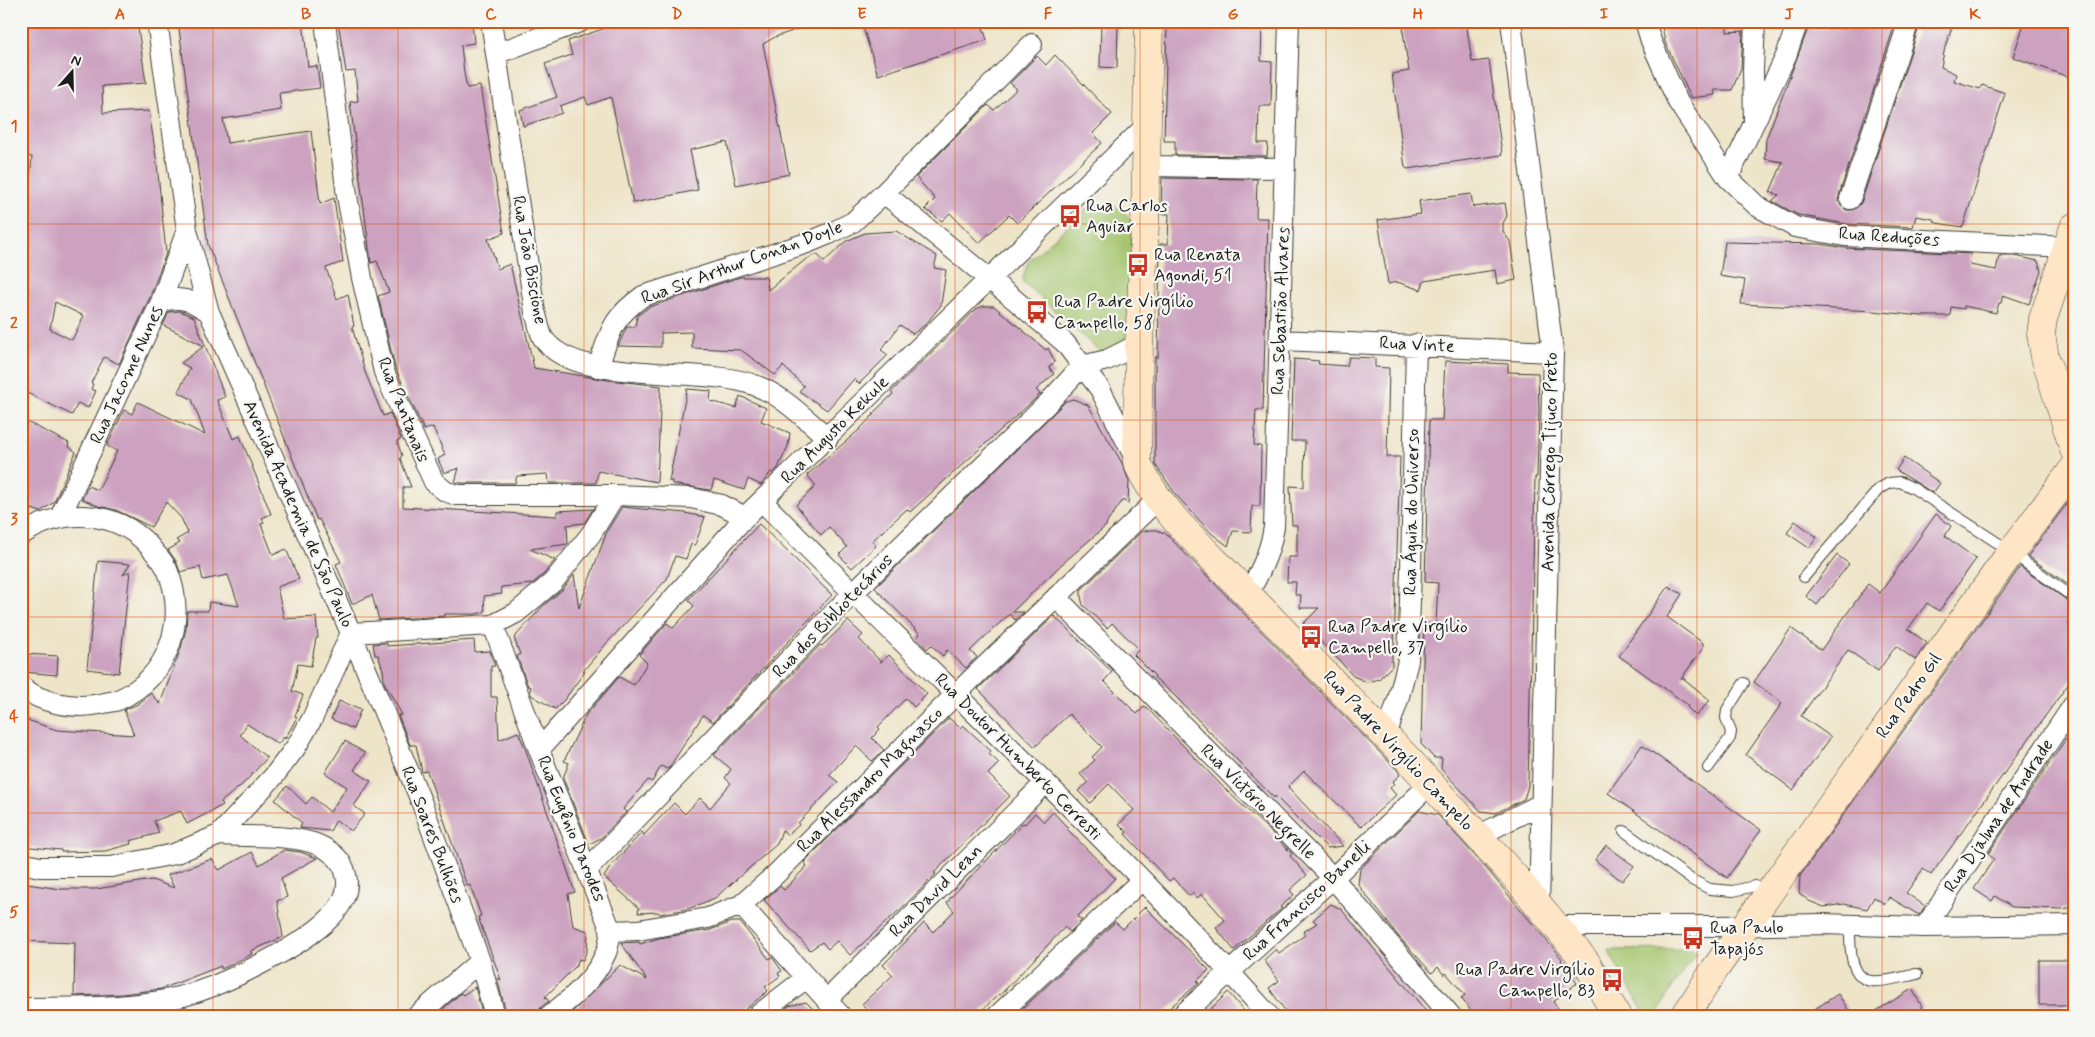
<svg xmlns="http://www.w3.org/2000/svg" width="2095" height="1037" font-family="Mynerve,sans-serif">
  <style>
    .green { fill: #a5c56e; stroke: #607045 }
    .building { fill: #cca2c0; fill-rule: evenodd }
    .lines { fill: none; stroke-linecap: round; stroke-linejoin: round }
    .lane-casing { stroke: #3c3a36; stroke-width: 12 }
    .street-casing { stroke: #3c3a36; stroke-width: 22 }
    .secondary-casing { stroke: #3c3a36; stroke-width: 29 }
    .lane { stroke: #fff; stroke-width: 10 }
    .street { stroke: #fff; stroke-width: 20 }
    .secondary { stroke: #fde5c5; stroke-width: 28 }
    .grid { fill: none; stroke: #de560d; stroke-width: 1; stroke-opacity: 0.55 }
    .labels { text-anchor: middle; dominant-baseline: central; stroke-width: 4.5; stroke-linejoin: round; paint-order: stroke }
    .poi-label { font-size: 18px; fill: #1c1c1c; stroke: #f6f6f2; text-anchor: start }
    .street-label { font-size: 18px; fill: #1c1c1c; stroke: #f6f6f2 }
    .neatline { fill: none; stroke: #de560d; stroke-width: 2 }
    .grid-label { font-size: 16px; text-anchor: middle; font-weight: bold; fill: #de560d }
  </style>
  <rect width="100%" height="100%" fill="#f6f6f2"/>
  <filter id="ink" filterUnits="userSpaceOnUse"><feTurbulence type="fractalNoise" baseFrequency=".02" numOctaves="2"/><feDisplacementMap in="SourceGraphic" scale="10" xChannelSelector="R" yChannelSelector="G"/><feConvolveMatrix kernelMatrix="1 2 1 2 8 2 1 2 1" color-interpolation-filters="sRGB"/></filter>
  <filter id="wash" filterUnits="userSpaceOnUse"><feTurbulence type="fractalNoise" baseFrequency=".0096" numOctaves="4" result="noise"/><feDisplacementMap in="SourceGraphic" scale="20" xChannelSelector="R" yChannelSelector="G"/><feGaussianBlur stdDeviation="1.12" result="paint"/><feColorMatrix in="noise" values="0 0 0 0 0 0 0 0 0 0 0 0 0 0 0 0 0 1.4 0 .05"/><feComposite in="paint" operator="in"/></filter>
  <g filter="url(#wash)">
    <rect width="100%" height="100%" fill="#eee4c8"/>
    <path class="green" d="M1100 204C1116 204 1130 211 1132 228L1127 343 1113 364 1022 281 1028 262 1085 210Z
      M1677 949 1698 951 1674 984 1656 1016H1646L1611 956 1609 950Z"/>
    <g id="blocks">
      <path class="building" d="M21 21H137L146 83 102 86 103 113 149 111 157 164 166 253 150 297 119 364 104 357 91 383 93 384 91 389 96 391 88 408 78 403 72 415 21 390V184H29L32 157 21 156ZM55 302 84 316 72 340 50 329Z
        M178 21H303L308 67 317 66 320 88 279 93 281 110 223 119 227 143 311 131 320 204 334 198 343 262 326 268 337 299 348 294 354 326 352 327 365 372 383 416 390 413 401 439 397 441 402 456 400 458 411 487H403V507L557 516V511L593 509 584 523 567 525 568 544 530 549 555 560 544 574 532 584 501 587 502 594 484 596 485 612 475 614H445V616L379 620 372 595 352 604 336 564 341 562 319 519 317 520 208 245Z
        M338 21H415V25L442 21H472L474 43 461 45 464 73 467 88 480 86 504 233 488 239 498 269 510 264 534 368 608 380 661 386 657 482 598 471 596 483H549L548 474 517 476 515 483H462L455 482 459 468 444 473 438 459 445 455 433 427 424 430 395 367 378 296 389 292 377 261 371 263 350 102 358 101 355 71 346 72Z
        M625 21H815V23L775 37 763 44 789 174 736 185 727 142 690 150 698 190 633 203 611 97 588 105 585 97 560 106 562 113 523 126 520 110 557 97 545 64 572 55 568 41Z
        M861 21H981L987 40 878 75Z
        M1101 21H1118L1117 68 1100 67Z
        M1167 21 1262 24 1261 61 1272 62 1271 106H1259L1258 143H1268L1267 156 1175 155V141H1164Z
        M1405 21H1466L1472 62 1489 60 1502 154 1501 155 1407 169 1405 167 1392 74 1409 71 1403 32Z
        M1661 21H1727V32L1743 31 1741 68 1732 90H1714L1715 95 1691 98 1665 42Z
        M1846 21H1896L1839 195V202L1846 210H1853L1861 203 1921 21H1954L1945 47 1941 67 1956 74 1954 81 1980 89 1982 85 2005 93 1963 227 1936 223 1933 219 1916 216 1913 227 1846 224 1798 215 1772 201 1779 195 1770 192 1783 162 1765 159 1766 139 1808 29 1845 28Z
        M2025 21H2074V79L2013 57Z
        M1055 55 1112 114 1093 133 1102 143 1017 223 1009 215 979 243 950 213 942 221 925 209 935 199 916 177 988 105 994 110 1017 89 1010 83 1037 56 1046 65Z
        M1162 178 1257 179 1256 218H1268L1263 410H1256L1254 445 1261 446 1260 506H1252L1251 532 1233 531 1228 546 1211 533 1176 495 1155 464V357H1158L1160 244H1168L1169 214H1161Z
        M1471 194 1473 207 1505 203 1507 216 1503 223V232L1510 241 1516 280 1497 284 1495 270 1424 281 1421 290 1397 282 1388 284 1378 220 1421 214 1419 201Z
        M896 231 937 256 934 268 946 270 941 305 926 324 913 334 900 325 881 350 888 355 859 384 854 379 827 410 799 391 804 386 783 366 775 375 741 350 692 348V332L661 333V347L618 346 627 327H635L637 316 649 307 740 277H766L768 290 805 260 817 254 824 262 846 241 865 233Z
        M1725 242 1820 244 1844 248 1971 254 1970 265 1996 270 1999 256H2015L2038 261 2041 271 2029 304 2003 295 2001 303H1999L1996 313 1964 306V309L1951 307 1950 316H1922L1873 311 1741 304 1745 280 1720 276Z
        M983 306H994L1046 350 1048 348 1055 362 1049 367 1054 374 1036 390 1040 394 1036 398 910 512 907 509 872 541 876 546 852 568 839 555 847 547 829 527 821 535 796 505 816 486 807 475 859 430 874 414 873 413 893 394 891 392 976 309Z
        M180 311 194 317 225 397 217 400 233 439 240 436 271 514 262 518 264 523 261 524 273 555 286 549 299 579 277 587 284 619 316 617 318 638H316L311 666 298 664 295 678 292 691 303 695 295 716 297 717 285 739 284 737 278 744 247 724 240 735 267 758 245 782 221 802 223 805 187 824 181 811 154 821 159 833 130 841 131 844 105 851 61 852V850L21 846V806L26 791 21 790V718L57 730 134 735 124 710 138 704 151 693 160 704 181 648 186 629 187 611H208L209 602 239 606 228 575 203 580 200 567 180 572 176 561 168 550 180 543 176 540 188 533 181 518 166 502 151 527 116 510 98 506 82 499 88 486 98 490 117 451 107 446 124 410 132 414 138 402 205 435 192 399 178 392 190 368 181 363 204 346 163 325 169 312Z
        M1349 357 1375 358V367L1389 368 1387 457H1400L1394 648H1392V666L1379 679 1367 682 1353 676 1338 659 1303 624 1319 608H1300L1301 595H1295L1296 582H1287L1288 557H1297V525H1292L1290 486 1304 487V475L1305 441H1291L1294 359 1319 361 1318 364 1347 366Z
        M1445 361 1508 364V372L1538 373 1539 410 1537 477H1535L1528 786 1524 799 1496 813 1481 811 1441 769 1442 758H1434L1421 744 1424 624H1436L1438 583 1425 582 1429 420H1442Z
        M687 389 711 391 710 401 736 408 740 396 766 408 761 421 790 433 788 446 778 468 773 473 771 472 761 485 748 479 744 490 714 480 711 490 672 484V481H669Z
        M1073 399 1088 405 1122 463 1129 481 1128 504 1123 500 1106 524 1107 525 1062 564 1012 612H1024L1015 620 1010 614 993 629 970 651 977 657 966 668 947 650 943 656 931 645 927 649 916 638 920 634 875 588 1066 401Z
        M21 419 69 443 68 446 76 452 54 502 40 512 32 509 27 518 21 521Z
        M1904 458 1940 483 1933 493 1896 470Z
        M2074 494V589L2028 556Z
        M622 507 685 513 705 517 695 545 691 544 686 559 675 556 667 579 606 644 583 671H585L565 699 555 709 531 695 530 690 531 687 528 686 517 656 520 654 514 638 543 606 562 590 574 575 579 608 607 531Z
        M1936 514 1951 526 1945 536 1976 559 1939 611 1927 603 1908 629 1927 643 1915 660 1896 646 1878 671 1848 650 1801 716 1831 737 1793 790 1746 755 1782 703 1754 682 1791 628 1821 650 1868 584 1880 593Z
        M1795 521 1817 537 1809 548 1787 533Z
        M759 524 832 595 713 722 703 715 669 768 667 769 661 766 652 782 648 780 623 809 626 812 601 838 589 844 563 778 569 763 564 761 586 715 619 677 634 685 647 663 639 655 667 623 673 628 694 606 688 600Z
        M1149 530H1157L1166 534 1398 771 1400 775 1392 782 1394 784 1390 788 1396 795 1361 827 1304 771 1288 787 1343 846 1328 848 1320 841 1275 796 1274 798 1175 696 1154 677 1155 676 1134 655 1139 649 1112 623 1107 628 1083 605 1081 597V590L1141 532Z
        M1837 555 1849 564 1817 605 1806 596Z
        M98 561 130 564 123 575 130 571 119 673 87 669Z
        M2020 567 2074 605V616L2068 624 2074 628V676L1931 875 1923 869 1906 893 1925 906 1919 915 1889 897 1885 904 1874 897 1867 909 1844 904 1824 907 1809 901 1799 893 1800 876Z
        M1668 586 1682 594 1667 617 1703 643V648L1681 679 1683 678 1710 700 1696 716 1687 707 1688 705 1619 656Z
        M1054 616 1112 672 1104 681 1137 714 1145 706 1226 790 1269 830 1292 854 1290 856 1307 875 1290 890 1294 895 1280 907 1282 908 1234 950 1216 928 1225 920 1202 894 1197 898 1193 893 1189 896 1173 878 1169 881 1125 834 1127 832 1119 824 1134 810 1109 784 1090 803 1078 791 1088 783 1080 774 1095 760 1092 757 1102 747 1069 714 1035 747 978 689Z
        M848 621 863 635 859 639 881 662 889 655 927 694 914 707 906 698 878 727 880 729 872 738 884 750 872 761 856 746 829 775 838 782 798 823 799 825 788 835 782 830 777 844 715 898 688 909 660 914 658 912 638 913 639 908 604 877 611 866 642 832 644 835 674 803 685 814 700 798 710 808 731 783 725 778 731 769 714 755 820 645 822 646Z
        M474 640 475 652 490 651 495 666H491V697H497L499 740 518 732 524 745 575 892 568 894 573 926 588 931 587 950 583 960 579 959 576 966 545 997 549 1001 541 1007 537 1016H507L497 978 501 980 478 917 481 916 470 885 467 886 427 771 422 772 416 745H410L398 715H402L384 682 383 670 378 655H375L373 644 387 643V646Z
        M25 654 58 656 57 675 23 672Z
        M339 701 361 709 353 729 331 719Z
        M949 718 960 728 963 725 991 751 989 754 999 763 988 774 1010 796 934 873 936 874 905 905 850 955 837 941 828 949 822 942 810 950 764 900 780 886 784 890 807 866 804 862Z
        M2074 727V907L2062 909 2012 907 1995 896 1992 901 1974 889 1994 859 1988 854Z
        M345 741 365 753 354 770 371 781 354 806 365 814 351 831 336 820 330 831 300 828 302 823 275 800 287 786 306 804 312 797 330 812 347 787 325 773Z
        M1642 745 1761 830 1727 878 1608 793Z
        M1419 811 1438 815 1486 868 1562 959 1561 960 1577 983 1553 1002 1564 1016H1475L1461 998 1465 995 1446 973 1444 975 1438 967 1432 973 1399 937 1362 890 1358 884 1360 869Z
        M1053 812 1068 828 1067 829 1115 878 1077 917 1082 920 1070 932 1065 927 1000 995 999 994 976 1016H873L862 1004 893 975 883 965 924 923 933 932 954 911 947 903 951 897 1023 823 1025 824 1035 813 1044 822Z
        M1606 845 1634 866 1622 881 1595 860Z
        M284 850 300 852 317 858 281 878 287 897 277 901 283 937 251 951 252 954 226 967 221 969V966L161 989 122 994 74 996 75 943 21 941V883L60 889H96L152 880 174 888 168 875 212 859 219 870 252 852 259 865Z
        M1331 904 1341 909 1430 1016H1289L1269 988 1279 981 1264 960 1276 949 1279 953 1305 935 1303 932 1317 923 1313 920Z
        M1145 907 1209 970 1197 981 1199 983 1160 1016H1015L1115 922 1123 929Z
        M732 922H740L769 959 772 957 782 971 778 973 780 976 765 987 768 991 737 1016H568L620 965 647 980 621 943 639 942 640 944 659 938 710 930Z
        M2039 960H2074V1005H2039Z
        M475 987 483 1016H435L461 993 463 995Z
        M1912 989 1923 1008 1910 1016H1868Z
        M1228 992 1248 1016H1203L1219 1001Z
        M1838 994 1852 1016H1804Z
        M806 1002 820 1016H777L789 1006Z"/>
    </g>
  </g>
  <g filter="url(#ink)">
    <use href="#blocks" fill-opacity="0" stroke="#3c3a36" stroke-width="1"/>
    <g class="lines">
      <defs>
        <path id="lane" d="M1804 577 1879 489 1889 483 1900 482 1913 488 2001 545 2074 598
          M1708 768 1730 738 1731 732 1726 718 1727 710 1744 683
          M1624 831 1692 880 1710 889 1733 891 1755 886 1767 894
          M1850 924C1850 941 1848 978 1871 981 1883 983 1906 976 1917 974"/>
        <path id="street" d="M157 21 187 230 209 312 351 633 421 801 480 961 417 1016
          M325 21 347 196 362 278 384 372 434 482 445 491 456 495H615L691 498 722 505 745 517
          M491 21 535 312C538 320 539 331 543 338 574 386 702 365 754 385 783 395 805 419 828 438
          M1511 21 1553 352 1539 906
          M1645 21 1651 41 1678 102 1728 178 1757 206 1795 227 1845 236 2067 247
          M496 54 582 21
          M1754 122 1753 70 1755 21
          M1146 166 1285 168
          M1728 178 1786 56 1798 21
          M884 193 1015 300 1065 343 1100 389 1135 458
          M1850 199 1909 21
          M161 302C181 295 193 301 209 312
          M1281 340 1553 352
          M598 367C611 331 611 319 643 296L807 243 831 233 853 222 884 193 1032 44
          M2054 385 2074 387
          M763 502C930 674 1109 836 1269 1016
          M60 517 161 302 187 230
          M21 535C66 505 123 510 156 554 160 558 164 563 167 569 188 619 170 677 118 700 113 702 106 702 100 704 75 709 41 704 21 686
          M1248 594C1260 572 1270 553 1274 527L1289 21
          M1056 597 1333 878 1451 1016
          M493 625 539 750 611 931C609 939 609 948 605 955 594 980 571 999 549 1016
          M351 633 493 625 516 613 553 582 591 534 615 495
          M1386 736 1398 700 1408 661 1411 569 1416 344
          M539 750 745 517 1147 125
          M1478 836 1541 804
          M21 863 40 867H111L174 854 219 835 274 776 296 747 312 719 351 633
          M587 870 852 594 1047 404 1082 366 1107 360 1139 344
          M741 905 841 1016
          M1556 926H1717L1821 924 1925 927 2074 925
          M1925 927 2074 704
          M611 931 638 930 708 918 741 905 775 875 955 695 1158 499
          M480 961 495 1016
          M827 1000 1045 783
          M21 1008C75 1007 130 1010 183 996 222 986 304 946 332 916 342 905 350 890 346 875 343 859 328 848 313 843 285 834 248 837 219 835
          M757 1016 806 978
          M997 1016 1142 880
          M1181 1016 1333 878 1430 784"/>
        <path id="secondary" d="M1149 21 1145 223 1139 344 1137 462C1147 485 1162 504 1178 523L1408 759 1515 877 1586 962 1617 1016
          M2074 227 2043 319 2041 334 2045 357 2074 450
          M1685 1016 1715 969 2011 552 2074 468"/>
      </defs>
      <use href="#lane" class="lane-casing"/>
      <use href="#street" class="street-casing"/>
      <use href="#secondary" class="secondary-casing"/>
      <use href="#lane" class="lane"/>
      <use href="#street" class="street"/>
      <use href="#secondary" class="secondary"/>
    </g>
  </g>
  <path class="grid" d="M213 21V1016M398 21V1016M584 21V1016M769 21V1016M955 21V1016M1140 21V1016M1326 21V1016M1511 21V1016M1697 21V1016M1882 21V1016M21 224H2074M21 420H2074M21 617H2074M21 813H2074"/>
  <defs>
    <symbol id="bus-bare" viewBox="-9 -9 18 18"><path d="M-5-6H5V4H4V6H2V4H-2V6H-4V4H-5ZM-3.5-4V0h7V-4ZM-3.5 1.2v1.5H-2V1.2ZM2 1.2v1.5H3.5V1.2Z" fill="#c8321e" stroke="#f6f6f2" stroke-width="2.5" paint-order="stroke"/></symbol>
  </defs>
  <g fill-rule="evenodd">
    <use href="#bus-bare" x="1054" y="200" width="32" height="32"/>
    <use href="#bus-bare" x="1122" y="249" width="32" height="32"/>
    <use href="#bus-bare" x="1021" y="296" width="32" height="32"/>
    <use href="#bus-bare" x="1295" y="621" width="32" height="32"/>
    <use href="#bus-bare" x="1677" y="922" width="32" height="32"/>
    <use href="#bus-bare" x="1596" y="964" width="32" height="32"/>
  </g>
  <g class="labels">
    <g class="poi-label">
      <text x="1086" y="206">Rua Carlos<tspan x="1086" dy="21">Aguiar</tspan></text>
      <text x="1154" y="255">Rua Renata<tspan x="1154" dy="21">Agondi, 51</tspan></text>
      <text x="1054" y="302">Rua Padre Virgílio<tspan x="1054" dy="21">Campello, 58</tspan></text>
      <text x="1328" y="627">Rua Padre Virgílio<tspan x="1328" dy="21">Campello, 37</tspan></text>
      <text x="1710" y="928">Rua Paulo<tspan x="1710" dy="21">Tapajós</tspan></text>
      <text x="1595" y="970" text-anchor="end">Rua Padre Virgílio<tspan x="1595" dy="21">Campello, 83</tspan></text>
    </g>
    <g class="street-label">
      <text transform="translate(1889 237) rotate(4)">Rua Reduções</text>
      <text transform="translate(529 260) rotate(80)">Rua João Biscione</text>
      <text transform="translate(742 263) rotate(-20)">Rua Sir Arthur Conan Doyle</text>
      <text transform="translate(1281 311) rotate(-88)">Rua Sebastião Alvares</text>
      <text transform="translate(1417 345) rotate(3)">Rua Vinte</text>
      <text transform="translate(127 375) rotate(-65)">Rua Jacome Nunes</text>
      <text transform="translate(403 410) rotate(68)">Rua Pantanais</text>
      <text transform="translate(835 430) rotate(-45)">Rua Augusto Kekule</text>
      <text transform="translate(1550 462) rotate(-89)">Avenida Córrego Tijuco Preto</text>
      <text transform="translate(1412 512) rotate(-89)">Rua Águia do Universo</text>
      <text transform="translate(298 514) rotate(66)">Avenida Academia de São Paulo</text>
      <text transform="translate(833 616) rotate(-46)">Rua dos Bibliotecários</text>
      <text transform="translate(1909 696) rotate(-55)">Rua Pedro Gil</text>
      <text transform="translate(1398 751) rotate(47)">Rua Padre Virgílio Campelo</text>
      <text transform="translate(1018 757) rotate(45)">Rua Doutor Humberto Cerresti</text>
      <text transform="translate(870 780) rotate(-45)">Rua Alessandro Magnasco</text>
      <text transform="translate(1258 802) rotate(45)">Rua Victório Negrelle</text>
      <text transform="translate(1999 816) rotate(-56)">Rua Djalma de Andrade</text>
      <text transform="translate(571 829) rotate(68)">Rua Eugênio Darodes</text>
      <text transform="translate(432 835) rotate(69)">Rua Soares Bulhões</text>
      <text transform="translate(936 891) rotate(-45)">Rua David Lean</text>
      <text transform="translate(1307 901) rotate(-43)">Rua Francisco Banelli</text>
    </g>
  </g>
  <rect width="2095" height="1037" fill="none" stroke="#f6f6f2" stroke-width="55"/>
  <g transform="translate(72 72) rotate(20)" stroke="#f6f6f2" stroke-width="4" paint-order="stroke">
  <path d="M0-4L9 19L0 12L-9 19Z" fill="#1c1c1c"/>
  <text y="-8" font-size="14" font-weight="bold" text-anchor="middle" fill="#1c1c1c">N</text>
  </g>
  <rect x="28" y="28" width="2040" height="982" class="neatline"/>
  <g class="grid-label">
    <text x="120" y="19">A</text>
    <text x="306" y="19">B</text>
    <text x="491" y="19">C</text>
    <text x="677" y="19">D</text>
    <text x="862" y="19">E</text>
    <text x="1048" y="19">F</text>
    <text x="1233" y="19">G</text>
    <text x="1418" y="19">H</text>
    <text x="1604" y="19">I</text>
    <text x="1789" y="19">J</text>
    <text x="1975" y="19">K</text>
    <text x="14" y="131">1</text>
    <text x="14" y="328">2</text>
    <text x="14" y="524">3</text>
    <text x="14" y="721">4</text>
    <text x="14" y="917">5</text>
  </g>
</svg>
